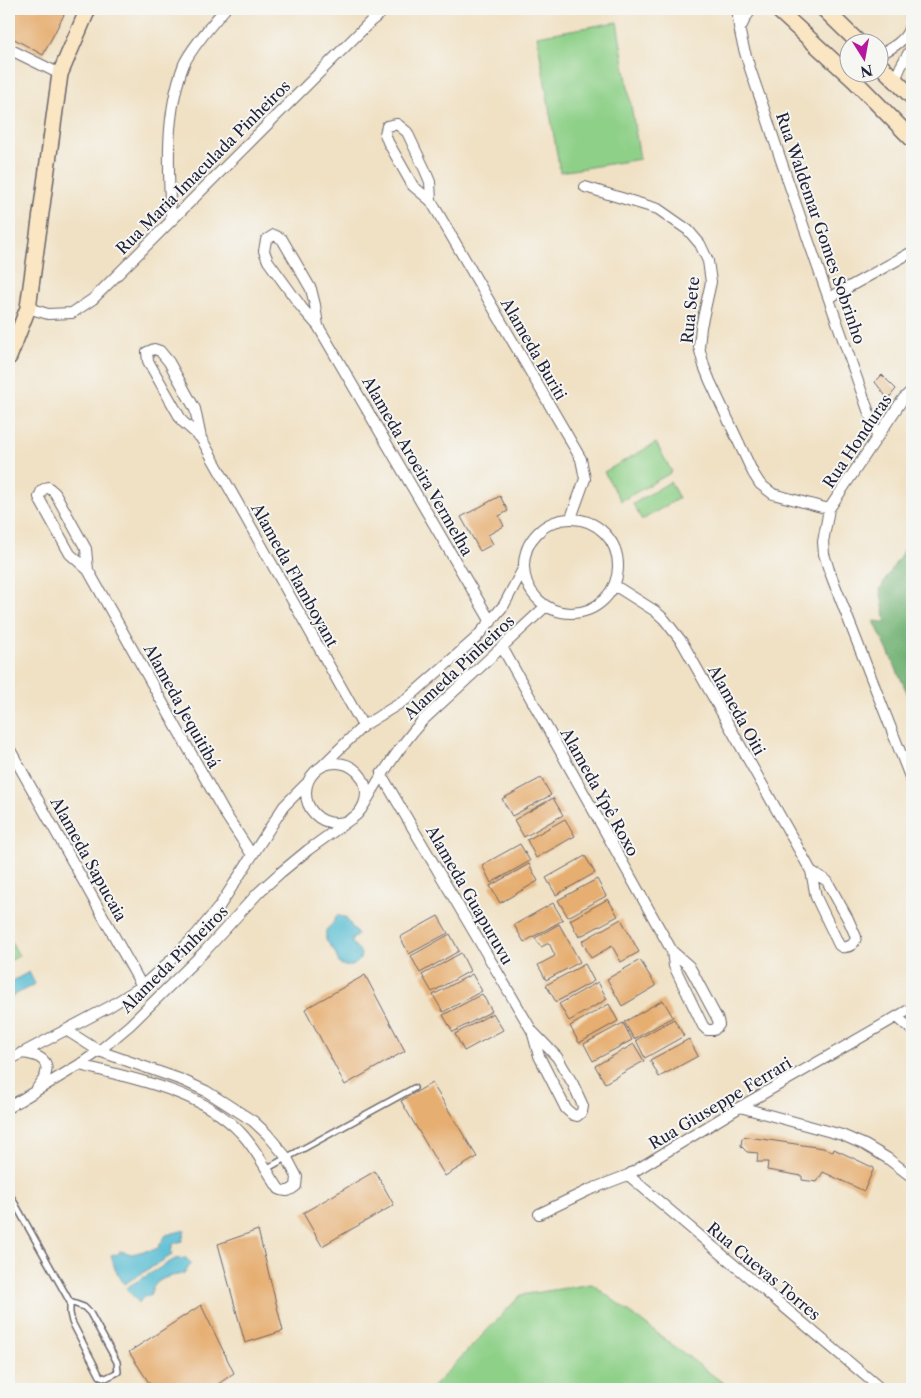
<svg xmlns="http://www.w3.org/2000/svg" width="921" height="1398" font-family="'Libre Caslon Text',serif">
  <style>
    .green { fill: #8ed088; stroke: #587962 }
    .forest { fill: #72b274; stroke: #4a6a58 }
    .water { fill: #56bdd3; stroke: #3c7087 }
    .building { fill: #e6ae71 }
    .lines { fill: none; stroke-linecap: round; stroke-linejoin: round }
    .service-casing { stroke: #6a656b; stroke-width: 8 }
    .minor-casing { stroke: #6a656b; stroke-width: 12 }
    .secondary-casing { stroke: #6a656b; stroke-width: 18 }
    .service { stroke: #fff; stroke-width: 5 }
    .minor { stroke: #fff; stroke-width: 10 }
    .secondary { stroke: #fbe6c4; stroke-width: 15 }
    .labels { text-anchor: middle; dominant-baseline: central; stroke-width: 4; stroke-linejoin: round; paint-order: stroke }
    .street-label { font-size: 16px; fill: #22223b; stroke: #f6f6f2 }
  </style>
  <rect width="100%" height="100%" fill="#f6f6f2"/>
  <filter id="ink" filterUnits="userSpaceOnUse"><feTurbulence type="fractalNoise" baseFrequency=".02" numOctaves="2"/><feDisplacementMap in="SourceGraphic" scale="10" xChannelSelector="R" yChannelSelector="G"/><feConvolveMatrix kernelMatrix="1 2 1 2 8 2 1 2 1" color-interpolation-filters="sRGB"/></filter>
  <filter id="wash" filterUnits="userSpaceOnUse"><feTurbulence type="fractalNoise" baseFrequency=".0096" numOctaves="4" result="noise"/><feDisplacementMap in="SourceGraphic" scale="20" xChannelSelector="R" yChannelSelector="G"/><feGaussianBlur stdDeviation="1.12" result="paint"/><feColorMatrix in="noise" values="0 0 0 0 0 0 0 0 0 0 0 0 0 0 0 0 0 1.4 0 .05"/><feComposite in="paint" operator="in"/></filter>
  <g filter="url(#wash)">
    <rect width="100%" height="100%" fill="#f0e1c4"/>
    <path class="green" d="M617 22 640 159 560 172 537 36Z
      M656 443 672 472 621 501 604 472Z
      M670 482 679 498 642 520 633 504Z
      M9 937 19 956 9 961Z
      M592 1284 731 1389H431L521 1295Z"/>
    <path class="forest" d="M912 536V703L874 621 886 622 880 589Z"/>
    <path class="water" d="M338 914 339 916 345 917 358 935 352 939V943L361 953 360 960C354 966 346 969 339 963L335 952 326 940V930L333 923Z
      M29 972 35 984 9 998V983Z
      M185 1230 182 1241 173 1244 171 1251 172 1255 124 1284 115 1269 111 1255 114 1254 117 1255 120 1251 132 1254 144 1251 153 1250 158 1248 166 1235Z
      M186 1258 192 1264C189 1266 187 1270 184 1273 181 1275 176 1275 172 1276 161 1278 152 1284 150 1296L143 1297 139 1303 126 1288 175 1259Z"/>
    <g id="blocks">
      <path class="building" d="M9 9H67L43 55 9 36Z
        M882 375 896 389 888 399 875 382Z
        M500 496 508 511 499 516 504 526 488 535 493 544 480 551 461 517Z
        M541 778 551 795 512 816 502 799Z
        M553 798 563 815 524 837 514 820Z
        M565 819 575 836 536 858 527 840Z
        M520 844 530 861 491 883 482 865Z
        M585 856 595 873 556 895 546 878Z
        M529 864 538 881 500 903 490 886Z
        M597 879 606 896 568 917 558 900Z
        M608 899 618 916 579 937 570 920Z
        M553 903 563 920 524 942 514 925Z
        M438 916 448 933 409 954 400 937Z
        M621 919 639 952 621 962 612 946 591 958 582 941Z
        M559 924 580 962 546 980 538 965 555 956 549 943 541 947 535 938Z
        M450 934 459 951 420 973 411 956Z
        M461 953 470 971 432 992 422 975Z
        M640 960 656 986 622 1006 607 979Z
        M585 964 594 981 556 1002 546 985Z
        M472 974 482 991 443 1012 433 995Z
        M365 975 405 1051 345 1085 305 1009Z
        M598 982 607 999 569 1021 559 1004Z
        M482 994 492 1011 453 1032 443 1015Z
        M663 1000 673 1017 634 1039 624 1022Z
        M609 1004 618 1021 579 1043 570 1026Z
        M493 1013 503 1030 464 1051 455 1034Z
        M674 1019 684 1036 645 1058 636 1040Z
        M623 1023 632 1040 593 1061 584 1044Z
        M689 1039 698 1056 659 1077 650 1060Z
        M634 1044 644 1061 605 1083 595 1066Z
        M432 1083 477 1157 445 1176 401 1101Z
        M748 1137 823 1148 833 1152 834 1149 874 1168 864 1191 823 1172 817 1182 802 1180V1176L767 1170 768 1162H757L758 1153 747 1152 741 1146 742 1138Z
        M375 1171 394 1205 322 1246 303 1213Z
        M258 1230 283 1331 245 1343 218 1244Z
        M201 1305 234 1373 211 1389H153L129 1352Z"/>
    </g>
  </g>
  <g filter="url(#ink)">
    <use href="#blocks" fill-opacity="0" stroke="#6a656b" stroke-width="1"/>
    <g class="lines">
      <defs>
        <path id="service" d="M266 1169 414 1088
          M9 1193 70 1302V1313L72 1322 100 1376 106 1378 118 1372 117 1362 90 1313 84 1307 70 1302"/>
        <path id="minor" d="M738 9C736 37 757 87 766 115 801 223 840 329 877 436
          M740 29 746 17 752 9
          M9 49 60 74
          M878 55C889 50 905 41 909 29 911 23 911 15 910 9
          M895 80 901 66 912 47
          M585 187 658 209 688 230 700 244 708 261 711 282 701 327 699 347 704 366 710 381 753 473 760 484 773 494 829 509
          M431 201 430 182 425 170 407 132 397 124 387 126 385 134 388 142 413 186 431 201 581 459 585 479 571 518
          M171 219C168 168 165 113 184 64 192 47 212 24 225 9
          M829 298 912 252
          M28 308 48 314 72 313 93 299 371 21 386 9
          M318 326 315 305 311 289 282 239 274 235 266 240 264 251 268 261 302 308 318 326 491 622
          M912 390 903 399 829 509 823 542 824 554 829 570 912 782
          M201 438 182 421 148 361 147 352 154 349 160 351 169 362 195 409 201 438 363 726
          M524 566a47 47 0 1 1 94 0a47 47 0 1 1-94 0Z
          M88 570 86 549 55 493 48 487 42 490 39 497 41 502 70 554 88 570 224 812 252 855
          M614 585 655 611 664 619 682 642 811 871 816 897 839 945 842 947C849 948 855 944 856 937L848 919 827 881 811 871
          M502 647 672 951 689 966 693 973 718 1020 719 1025 714 1030H707L703 1026 674 966 672 951
          M9 748 142 986
          M306 793a30 30 0 1 1 60 0a30 30 0 1 1-60 0Z
          M321 767 363 726 407 699 476 638 504 605 524 567
          M381 774 532 1031 539 1056 566 1109 573 1115 577 1116 582 1112 583 1106 573 1084 557 1057 532 1031
          M364 805C381 775 399 747 422 721L546 606
          M897 1017 912 1030
          M66 1030 99 1051 182 1080 206 1091 253 1121 267 1134 287 1158 297 1177 296 1186C290 1191 286 1193 279 1189 266 1170 256 1148 240 1132 202 1091 131 1078 79 1065
          M21 1053C32 1054 50 1057 46 1073 45 1079 39 1085 36 1090
          M9 1060 109 1007 142 986 170 961 195 936 219 907 284 806 308 782
          M9 1107 79 1065 99 1051 130 1025 205 951 259 892 280 873 308 850 351 819
          M740 1107 842 1135 865 1145 887 1158 912 1177
          M628 1175 881 1389
          M539 1214 589 1190 628 1175 740 1107 912 1008"/>
        <path id="secondary" d="M777 9 855 81 912 139
          M824 9 858 42
          M878 63 912 97
          M9 357 28 308 60 74 88 9"/>
      </defs>
      <use href="#service" class="service-casing"/>
      <use href="#minor" class="minor-casing"/>
      <use href="#secondary" class="secondary-casing"/>
      <use href="#service" class="service"/>
      <use href="#minor" class="minor"/>
      <use href="#secondary" class="secondary"/>
    </g>
  </g>
  <g class="labels">
    <g class="street-label">
      <text transform="translate(203 167) rotate(-45)">Rua Maria Imaculada Pinheiros</text>
      <text transform="translate(821 228) rotate(71)">Rua Waldemar Gomes Sobrinho</text>
      <text transform="translate(690 310) rotate(-84)">Rua Sete</text>
      <text transform="translate(534 349) rotate(60)">Alameda Buriti</text>
      <text transform="translate(857 441) rotate(-56)">Rua Honduras</text>
      <text transform="translate(418 466) rotate(60)">Alameda Aroeira Vermelha</text>
      <text transform="translate(295 575) rotate(61)">Alameda Flamboyant</text>
      <text transform="translate(459 667) rotate(-43)">Alameda Pinheiros</text>
      <text transform="translate(182 706) rotate(61)">Alameda Jequitibá</text>
      <text transform="translate(737 710) rotate(61)">Alameda Oiti</text>
      <text transform="translate(600 792) rotate(61)">Alameda Ypê Roxo</text>
      <text transform="translate(89 859) rotate(61)">Alameda Sapucaia</text>
      <text transform="translate(470 895) rotate(60)">Alameda Guapuruvu</text>
      <text transform="translate(174 959) rotate(-45)">Alameda Pinheiros</text>
      <text transform="translate(720 1103) rotate(-31)">Rua Giuseppe Ferrari</text>
      <text transform="translate(764 1271) rotate(40)">Rua Cuevas Torres</text>
    </g>
  </g>
  <rect width="921" height="1398" fill="none" stroke="#f6f6f2" stroke-width="30"/>
  <g transform="translate(864 58) rotate(169)"><circle r="24" fill="#f6f6f2" stroke="#a1a1a9"/>
  <path d="M0-4L9 19L0 12L-9 19Z" fill="#b5179e"/>
  <text y="-8" font-size="14" font-weight="bold" text-anchor="middle" fill="#22223b">N</text>
  </g>
</svg>
